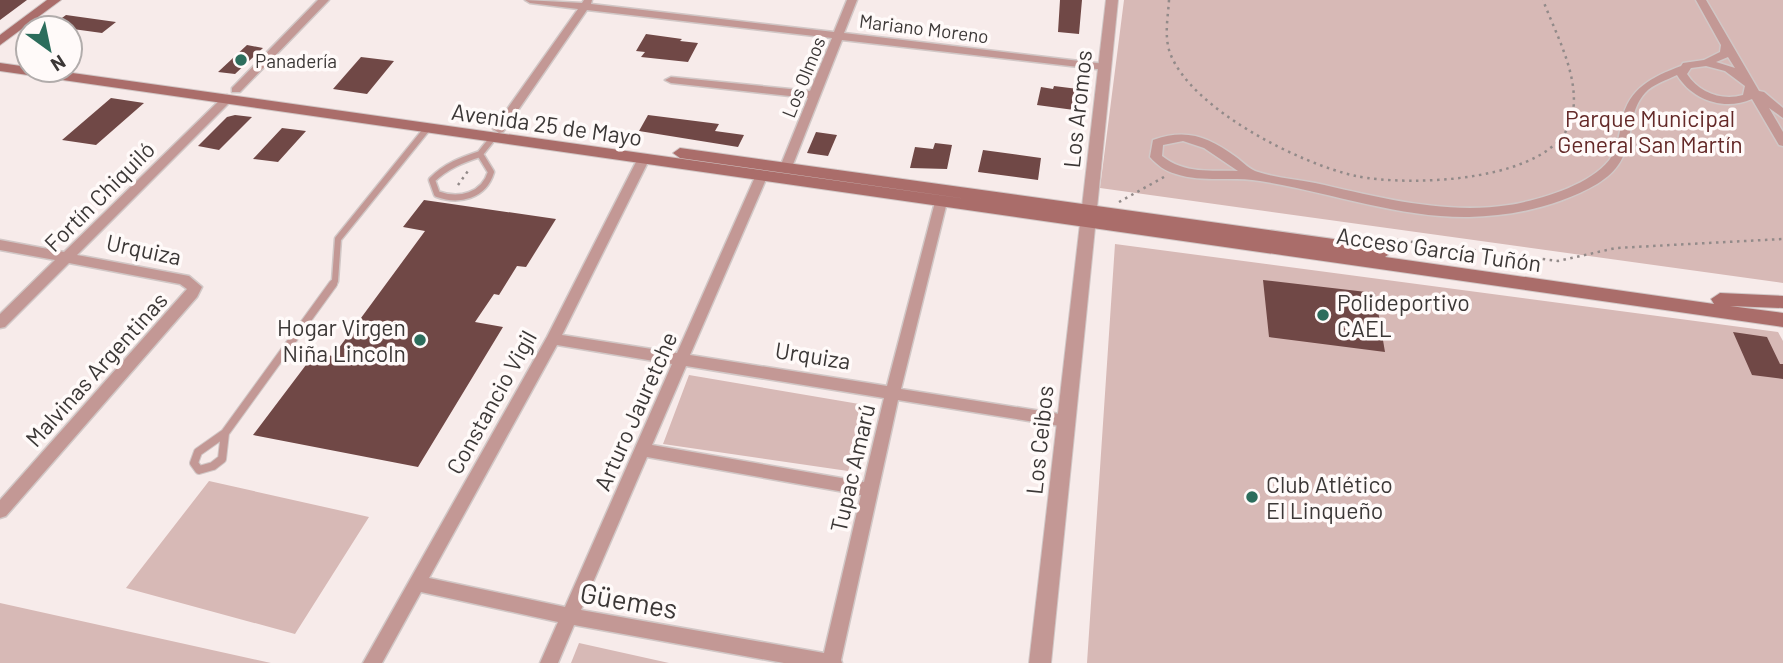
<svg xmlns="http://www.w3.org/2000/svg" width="1783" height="663" font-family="Barlow,sans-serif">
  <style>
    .green { fill: #d7b9b6 }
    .building { fill: #704846 }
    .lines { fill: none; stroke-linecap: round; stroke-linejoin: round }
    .service-far1-casing { stroke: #d1c7c6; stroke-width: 9 }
    .service-casing { stroke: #d1c7c6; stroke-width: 10 }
    .minor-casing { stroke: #d1c7c6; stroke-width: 3 }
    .tertiary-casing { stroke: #d1c7c6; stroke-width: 2 }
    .secondary-casing { stroke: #d1c7c6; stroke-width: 2 }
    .path { stroke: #928a89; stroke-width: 2.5; stroke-dasharray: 2.5 4.5; stroke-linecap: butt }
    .service-far1 { stroke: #c39895; stroke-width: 6 }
    .service { stroke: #c39895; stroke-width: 8 }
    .minor { fill: #c39895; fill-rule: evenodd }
    .tertiary { fill: #c39895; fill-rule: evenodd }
    .secondary { fill: #aa6d6a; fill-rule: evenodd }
    .poi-dot { fill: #2c6d5c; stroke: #fffaf9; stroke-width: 2.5 }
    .labels { text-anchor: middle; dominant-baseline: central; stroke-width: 7; stroke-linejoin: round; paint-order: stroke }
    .far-street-label { font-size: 19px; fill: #3b3736; stroke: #fffaf9 }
    .far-poi-label { font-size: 19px; fill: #3b3736; stroke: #fffaf9; text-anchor: start }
    .street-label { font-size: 23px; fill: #3b3736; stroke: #fffaf9 }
    .park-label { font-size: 23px; fill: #642928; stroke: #fffaf9 }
    .poi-label { font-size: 23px; fill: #3b3736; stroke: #fffaf9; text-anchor: start }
    .near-street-label { font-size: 28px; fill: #3b3736; stroke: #fffaf9 }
  </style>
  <rect width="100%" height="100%" fill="#f7ebea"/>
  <path class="green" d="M1124 0H1783V283L1100 188Z
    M1115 244 1778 332 1783 341V663H1087Z
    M689 375 871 406 848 471 663 444Z
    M209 481 369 517 295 634 126 588Z
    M0 603 271 663H0Z
    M579 643 669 663H571Z"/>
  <path class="building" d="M0 0H27L0 20Z
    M1060 0H1082L1079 34 1058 32Z
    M66 15 116 22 102 33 51 26Z
    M646 34 682 39 680 41 698 43 688 62 641 57 645 52 636 51Z
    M247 45 263 48 235 74 218 72Z
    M361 57 394 61 367 94 333 89Z
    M1054 86 1078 89 1074 110 1037 105 1041 87 1053 89Z
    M111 98 144 103 96 145 62 140Z
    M235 115 252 117 219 150 198 146 227 117Z
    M648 115 719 124 715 131 744 135 738 147 639 131Z
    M282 128 306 131 278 162 253 159Z
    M816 132 837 135 828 156 807 153Z
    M935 143 952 145 947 169 910 168 915 147 933 149Z
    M983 150 1041 158 1038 180 978 172Z
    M424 200 556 219 526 267 517 266 499 295 494 294 475 322 503 327 418 467 253 435 315 353 333 356 425 231 403 227Z
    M1263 280 1375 293 1385 352 1269 337Z
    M1733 332 1767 337 1780 364H1783V379L1752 375Z"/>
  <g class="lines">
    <defs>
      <path id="service-far1" d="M480 154 491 172C484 196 459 202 437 194L432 180C446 166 462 160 480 154Z
        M480 154 492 139
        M332 286 335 281 338 239 426 130"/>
      <path id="service" d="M225 433 222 459 213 466 199 470 194 463 198 452Z
        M225 433 333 284"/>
      <path id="minor" d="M318 0H329L240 92H232V88Z
        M525 0 582 3 584 0H592L591 4 834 32 847 0H857L844 33 1105 64 1110 67 1105 70 842 40 792 167 786 171 780 167 808 98 671 83 665 80 671 77 810 91 832 38 587 10 503 132 499 133 493 129 578 9 530 3Z
        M1696 0H1706L1759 91 1764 92 1783 108V118L1769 108 1783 132V146L1779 145 1752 99C1725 111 1693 101 1677 75 1667 80 1653 84 1645 93 1621 120 1642 157 1597 184 1559 206 1513 216 1469 217 1399 218 1329 192 1260 181 1232 176 1203 183 1176 174 1165 171 1157 165 1150 157L1153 140C1187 128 1208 137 1236 157 1243 162 1250 170 1258 172 1276 178 1296 179 1315 183 1378 197 1445 215 1509 205 1540 200 1595 184 1612 156 1618 145 1620 132 1622 120 1629 88 1652 77 1681 66L1683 63 1704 60 1720 52 1721 45ZM1728 57 1735 68 1716 62ZM1706 66 1725 71 1745 86 1743 95C1722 101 1699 93 1687 74L1691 68ZM1183 141 1204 148 1238 171C1211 170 1184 174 1162 156L1163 145Z
        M227 95 233 99 77 255 189 276 202 287 197 297 6 516 0 518V500L187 289 180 284 69 263 5 327 0 328V314L55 260 0 250V240L64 252 223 97Z
        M643 156 649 160 562 335 677 353 755 177 761 173 767 177 690 355 887 386 935 202 941 198 947 202 901 389 1066 415 1071 417 1074 421 1071 425 1066 427 898 400 841 660 842 663H784L574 625 558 663H540L558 622 421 592 382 663H363L547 337 637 160ZM557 345 672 364 565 607 429 578ZM686 366 884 398 864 482 652 445ZM647 457 861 495 824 653 581 610Z"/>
      <path id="tertiary" d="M1106 0H1118L1051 663H1029Z"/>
      <path id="secondary" d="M47 0H61L0 45V35Z
        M0 63 28 67V70H51L974 200 680 158 673 153 680 148 1384 246 1392 252 1385 257 1714 304 1711 299 1720 293 1783 296V308L1730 306 1783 313V327L0 71Z"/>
    </defs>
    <use href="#service-far1" class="service-far1-casing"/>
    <use href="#service" class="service-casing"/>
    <use href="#minor" class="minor-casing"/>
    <use href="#tertiary" class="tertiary-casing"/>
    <use href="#secondary" class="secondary-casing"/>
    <path class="path" d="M1169 0C1168 17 1164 36 1170 53 1191 109 1300 164 1356 176 1408 187 1556 183 1572 117 1581 78 1556 35 1543 0
      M458 185 468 171
      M1119 202 1164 177
      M1390 239 1558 261 1616 248 1783 239"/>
    <use href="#service-far1" class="service-far1"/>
    <use href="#service" class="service"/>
    <use href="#minor" class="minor"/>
    <use href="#tertiary" class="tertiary"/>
    <use href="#secondary" class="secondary"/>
  </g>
  <g class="poi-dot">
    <circle cx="241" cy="60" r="7"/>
    <circle cx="1323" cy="315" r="7"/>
    <circle cx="420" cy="340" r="7"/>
    <circle cx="1252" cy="497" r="7"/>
  </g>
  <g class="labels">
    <g class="far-street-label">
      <text transform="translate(924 28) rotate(7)">Mariano Moreno</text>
      <text transform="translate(803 77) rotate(-68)">Los Olmos</text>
    </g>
    <g class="far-poi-label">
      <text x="255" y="60">Panadería</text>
    </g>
    <g class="street-label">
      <text transform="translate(1077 109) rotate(-84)">Los Aromos</text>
      <text transform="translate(547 124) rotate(8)">Avenida 25 de Mayo</text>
      <text transform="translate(99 196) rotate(-45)">Fortín Chiquiló</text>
      <text transform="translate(144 249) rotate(12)">Urquiza</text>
      <text transform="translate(1439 249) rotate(8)">Acceso García Tuñón</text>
      <text transform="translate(813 355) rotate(9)">Urquiza</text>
      <text transform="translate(96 369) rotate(-48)">Malvinas Argentinas</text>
      <text transform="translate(491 402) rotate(-61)">Constancio Vigil</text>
      <text transform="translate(635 411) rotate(-66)">Arturo Jauretche</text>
      <text transform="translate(1039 440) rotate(-84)">Los Ceibos</text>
      <text transform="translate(852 468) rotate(-77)">Tupac Amarú</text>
    </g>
    <g class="park-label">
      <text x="1650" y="118">Parque Municipal<tspan x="1650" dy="26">General San Martín</tspan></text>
    </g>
    <g class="poi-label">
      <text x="1337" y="302">Polideportivo<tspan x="1337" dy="26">CAEL</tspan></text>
      <text x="406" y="327" text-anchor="end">Hogar Virgen<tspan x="406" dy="26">Niña Lincoln</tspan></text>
      <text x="1266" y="484">Club Atlético<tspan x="1266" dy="26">El Linqueño</tspan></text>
    </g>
    <g class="near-street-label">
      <text transform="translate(629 600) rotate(10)">Güemes</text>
    </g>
  </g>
  <g transform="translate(49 49) rotate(147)"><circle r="33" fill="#fffaf9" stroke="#b1acab" stroke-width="2"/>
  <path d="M0-5L12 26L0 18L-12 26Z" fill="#2c6d5c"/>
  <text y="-10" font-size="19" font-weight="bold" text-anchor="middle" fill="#3b3736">N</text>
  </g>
</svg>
